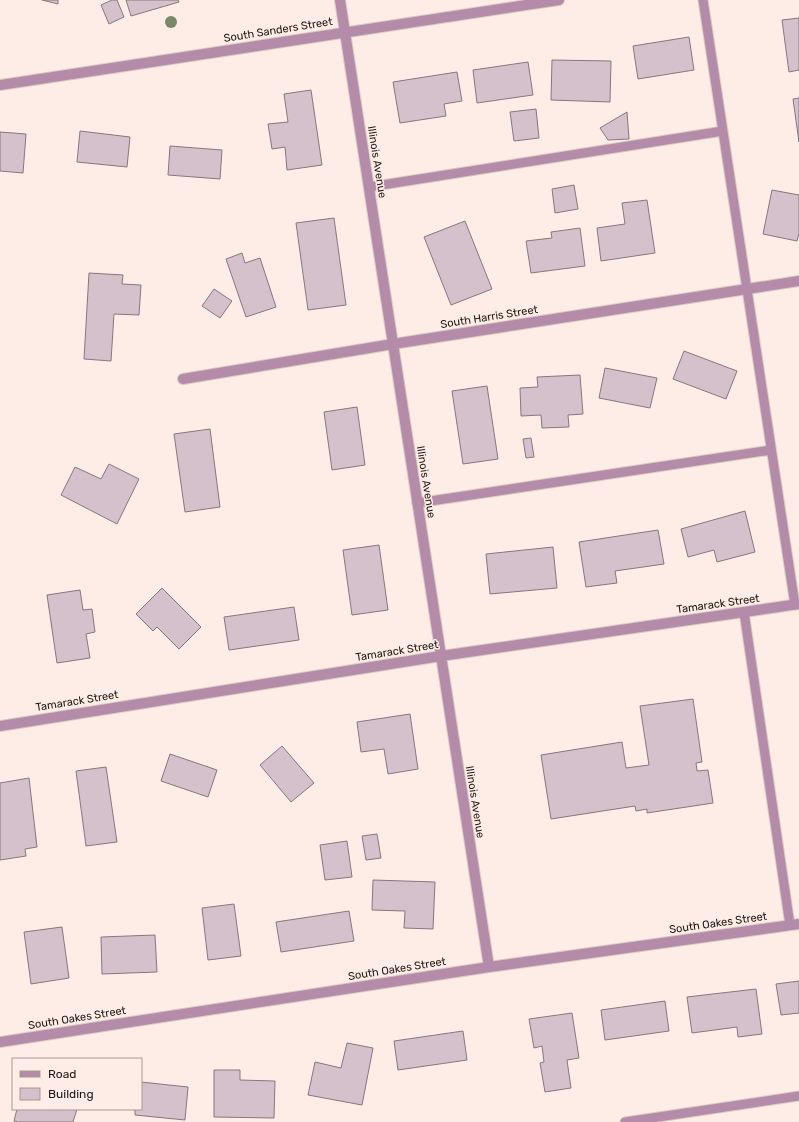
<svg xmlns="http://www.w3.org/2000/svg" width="799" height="1122" font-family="Rubik,sans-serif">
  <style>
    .building { fill: #d5c1cb; stroke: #88767f }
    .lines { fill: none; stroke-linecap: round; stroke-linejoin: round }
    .service-casing { stroke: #dacbc4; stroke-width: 11 }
    .minor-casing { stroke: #dacbc4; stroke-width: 12 }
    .service { stroke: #b48ba9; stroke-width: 9 }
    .minor { stroke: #b48ba9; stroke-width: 10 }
    .tree { fill: #788868 }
    .labels { text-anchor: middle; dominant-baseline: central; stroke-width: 3; stroke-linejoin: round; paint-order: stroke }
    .street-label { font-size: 11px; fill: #1e1713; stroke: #feede6 }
  </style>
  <rect width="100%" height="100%" fill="#feede6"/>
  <path class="building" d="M42 0H58V4Z
    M112 0H117L124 17 109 24 101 5Z
    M126 0H178L179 2 131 16Z
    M799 18V70L789 72 782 20Z
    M689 37 694 70 638 79 633 46Z
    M552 60 611 61 610 102 551 100Z
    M528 62 533 95 477 103 473 70Z
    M457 72 462 101 444 104 446 116 400 123 393 82Z
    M311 90 322 165 287 170 285 147 272 149 268 124 288 122 284 94Z
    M799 98V142L793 99Z
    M536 109 539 138 514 141 510 112Z
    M627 112 629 139 608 140 600 128Z
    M80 131 130 137 127 167 77 162Z
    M0 132 26 134 23 173 0 171Z
    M170 146 222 150 220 179 168 175Z
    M574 185 578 209 555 213 552 189Z
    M772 190 799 195V233L797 241 763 234Z
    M647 200 655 253 601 261 597 228 625 224 622 203Z
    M334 218 346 305 308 310 296 223Z
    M465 221 492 289 451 305 424 237Z
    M580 228 585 266 531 273 526 241 552 238 551 232Z
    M242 253 245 263 260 258 276 307 246 317 226 259Z
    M89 273 123 275 122 284 141 285 139 315 114 314 111 361 84 359Z
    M214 289 232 301 220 318 202 306Z
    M684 351 737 371 726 399 673 379Z
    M605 368 657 378 650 408 599 398Z
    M580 375 583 414 568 415 569 427 542 428 541 415 521 416 520 388 538 387 537 377Z
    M487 386 498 459 463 464 452 391Z
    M357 407 365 465 332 470 324 412Z
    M210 429 220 507 185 512 174 434Z
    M531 438 534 457 526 458 523 439Z
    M109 464 139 479 117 524 61 495 75 467 101 479Z
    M745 511 755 552 717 562 714 550 688 557 681 529Z
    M658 530 664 564 615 571 617 583 586 587 579 542Z
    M379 545 388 610 352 615 343 550Z
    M553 547 557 588 490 594 486 554Z
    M162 588 201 627 179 649 157 627 153 631 136 614Z
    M80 590 83 610 92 609 95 632 86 634 90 658 57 663 47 595Z
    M294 607 299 640 229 650 224 617Z
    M693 699 702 762 696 763 697 771 708 770 713 803 647 813V809L636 811 635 806 551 819 541 755 622 742 626 768 649 765 640 706Z
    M410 714 418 769 388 774 384 749 361 752 357 722Z
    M282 746 314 783 291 802 260 765Z
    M170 754 217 770 208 797 161 781Z
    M106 767 117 842 86 846 76 771Z
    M29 778 37 847 25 849 26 856 0 860V783Z
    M377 834 381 858 366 860 362 836Z
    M347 841 352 877 325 880 320 845Z
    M373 880 435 882 433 929 404 928 405 911 372 910Z
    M234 904 241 956 208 960 202 908Z
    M349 911 354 941 281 952 276 922Z
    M62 927 69 978 31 984 24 932Z
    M155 935 157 972 102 974 101 937Z
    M799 981V1013L781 1015 776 984Z
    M756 989 762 1034 738 1037 737 1027 692 1033 687 997Z
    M665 1001 669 1031 605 1040 601 1010Z
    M572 1013 579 1058 567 1060 571 1088 545 1092 540 1063 544 1062 542 1046 534 1048 529 1019Z
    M463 1031 467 1060 398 1070 394 1041Z
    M347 1043 373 1048 362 1105 308 1095 315 1062 341 1068Z
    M214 1070H240V1080L275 1081 274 1118 214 1117Z
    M141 1082 188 1087 185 1120 135 1115V1109H141Z
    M17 1109H77L73 1122H18L14 1121Z"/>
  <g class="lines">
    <defs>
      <path id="service" d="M703 0 795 605
        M369 187 723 131
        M417 503 771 450
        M744 612 790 925
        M625 1122 799 1096"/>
      <path id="minor" d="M340 0 489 967
        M0 85 559 0
        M183 379 393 344 799 281
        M0 726 441 656 799 604
        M0 1042 489 967 799 924"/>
    </defs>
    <use href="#service" class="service-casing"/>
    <use href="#minor" class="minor-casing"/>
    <use href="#service" class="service"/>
    <use href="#minor" class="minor"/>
  </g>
  <circle class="tree" cx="171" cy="22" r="6"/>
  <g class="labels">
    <g class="street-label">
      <text transform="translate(278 30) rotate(-9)">South Sanders Street</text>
      <text transform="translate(377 162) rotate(81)">Illinois Avenue</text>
      <text transform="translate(489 317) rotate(-9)">South Harris Street</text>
      <text transform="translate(426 482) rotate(81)">Illinois Avenue</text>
      <text transform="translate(718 604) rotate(-8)">Tamarack Street</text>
      <text transform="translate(397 651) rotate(-9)">Tamarack Street</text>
      <text transform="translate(77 701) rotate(-9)">Tamarack Street</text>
      <text transform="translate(475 802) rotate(81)">Illinois Avenue</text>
      <text transform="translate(718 923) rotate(-8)">South Oakes Street</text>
      <text transform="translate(397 969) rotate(-9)">South Oakes Street</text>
      <text transform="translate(77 1018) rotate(-9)">South Oakes Street</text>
    </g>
  </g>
  <rect x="12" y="1058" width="130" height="52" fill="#feede6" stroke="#a49792"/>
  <rect x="20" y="1071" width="20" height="6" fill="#b48ba9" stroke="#a49792"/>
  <text x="48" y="1078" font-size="12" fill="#1e1713">Road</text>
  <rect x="20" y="1088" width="20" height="12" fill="#d5c1cb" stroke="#a49792"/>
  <text x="48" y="1098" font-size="12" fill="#1e1713">Building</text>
</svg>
